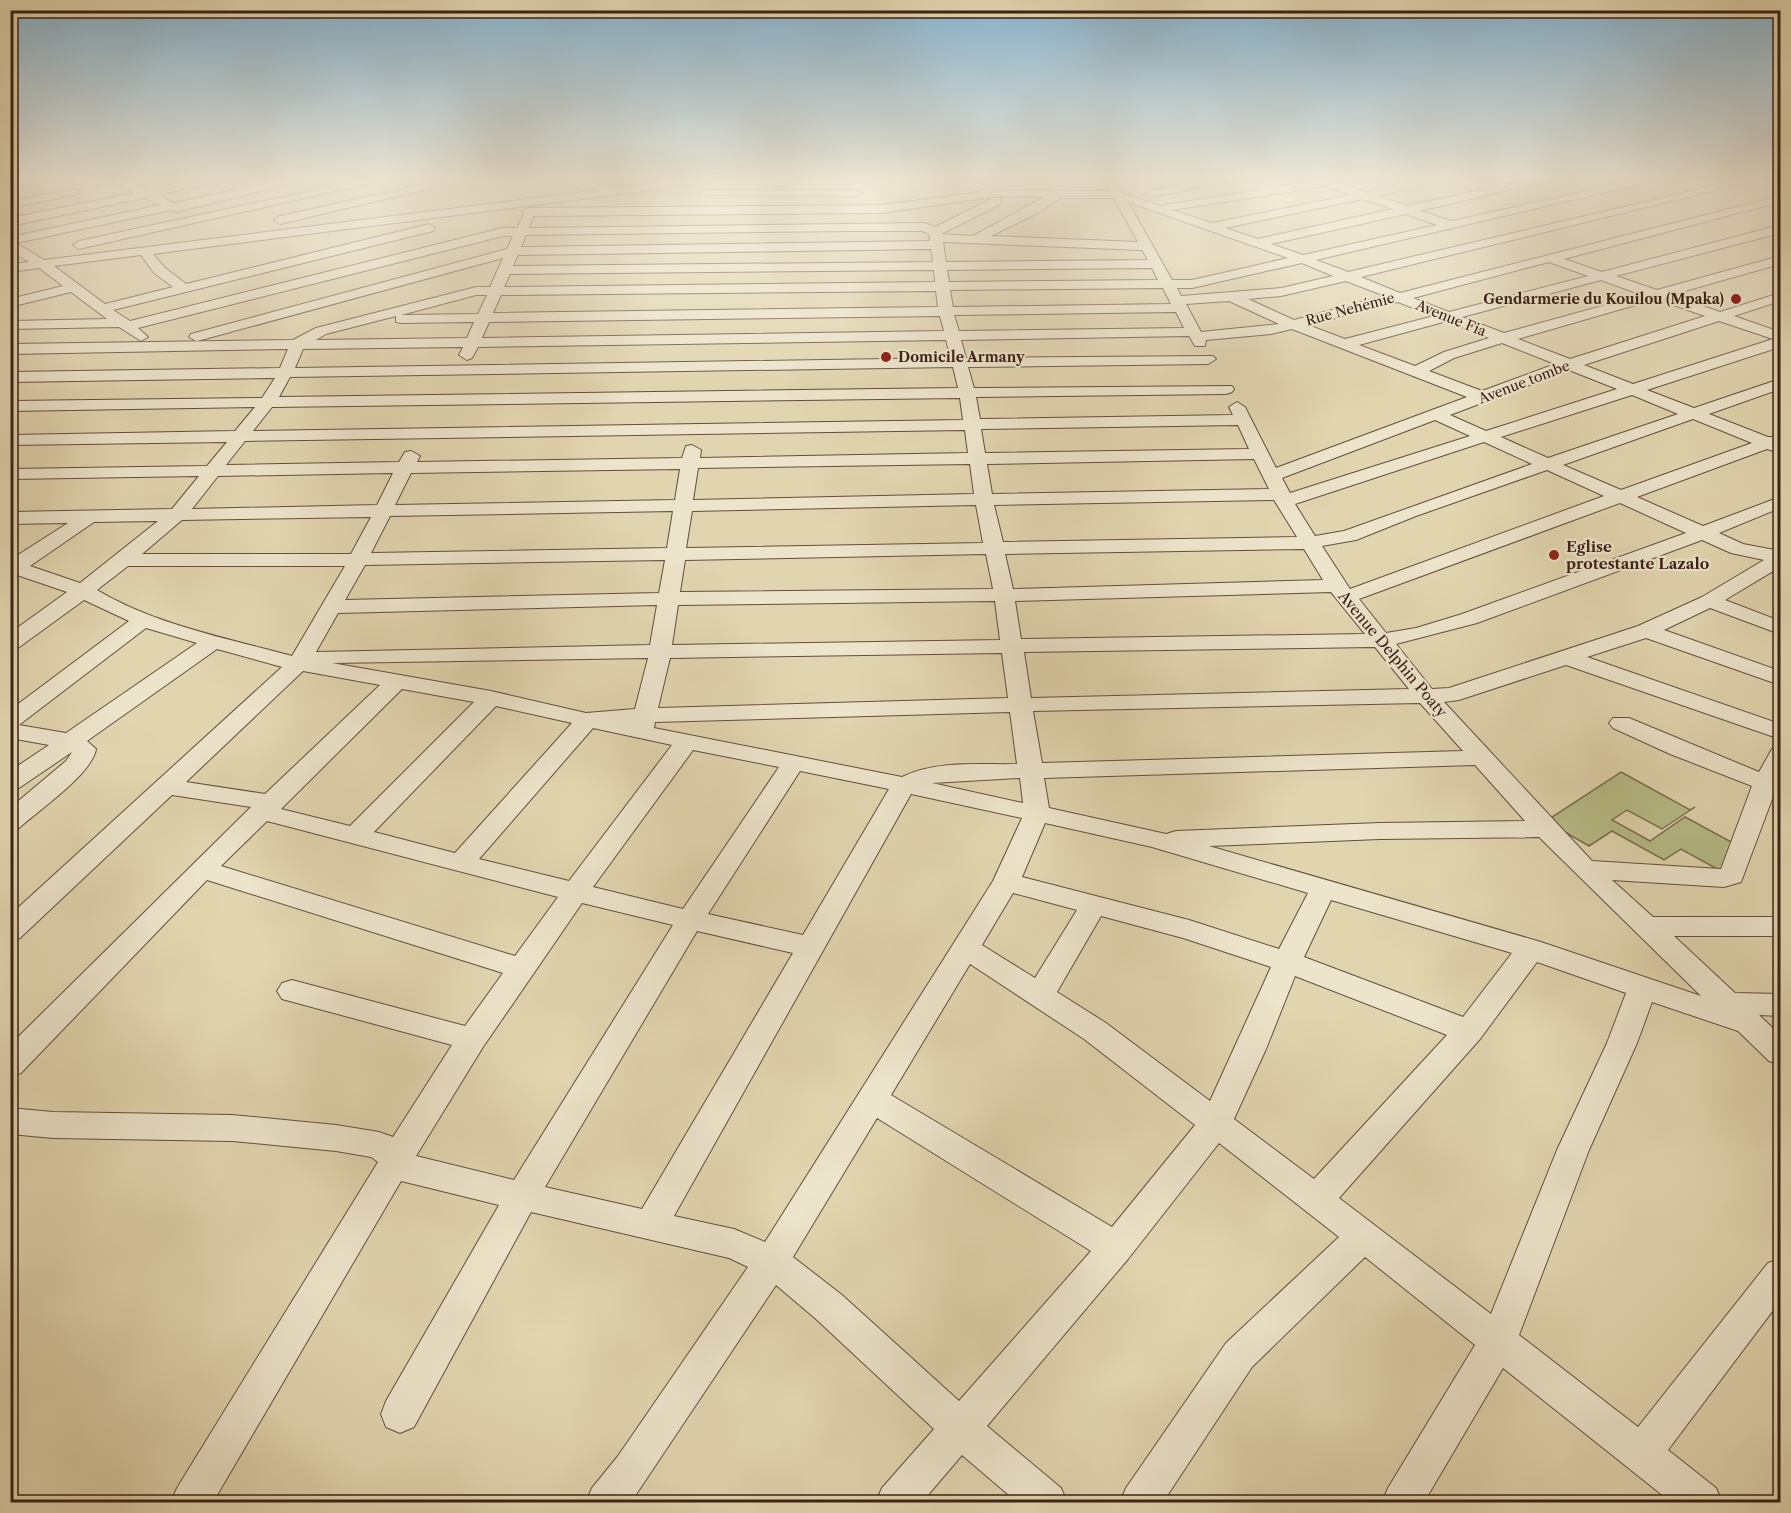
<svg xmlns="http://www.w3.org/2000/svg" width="1791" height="1513" font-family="'Libre Caslon Text',serif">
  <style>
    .green { fill: #b7bc87; stroke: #7a6e50; stroke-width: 1.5 }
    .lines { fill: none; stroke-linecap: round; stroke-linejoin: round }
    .minor-casing { stroke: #654e3e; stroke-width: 2 }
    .minor { fill: #ece4cb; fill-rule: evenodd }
    .poi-dot { fill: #8f2418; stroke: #ece4cb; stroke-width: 2 }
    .labels { text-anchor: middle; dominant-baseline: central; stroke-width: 4.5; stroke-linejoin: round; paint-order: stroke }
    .far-poi-label { font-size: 14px; font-weight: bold; fill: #3c2118; stroke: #ece4cb; text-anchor: end }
    .far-street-label { font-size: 14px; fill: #3c2118; stroke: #ece4cb }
    .poi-label { font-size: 15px; font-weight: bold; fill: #3c2118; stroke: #ece4cb; text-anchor: start }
    .street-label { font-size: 15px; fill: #3c2118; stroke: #ece4cb }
  </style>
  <rect width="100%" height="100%" fill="#e1d5af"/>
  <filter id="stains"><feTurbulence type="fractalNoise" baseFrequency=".00333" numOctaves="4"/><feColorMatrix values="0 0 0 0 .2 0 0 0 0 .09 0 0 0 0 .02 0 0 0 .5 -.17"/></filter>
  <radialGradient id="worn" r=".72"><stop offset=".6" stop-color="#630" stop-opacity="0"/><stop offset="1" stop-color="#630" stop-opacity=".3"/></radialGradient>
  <path class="green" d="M1621 772 1690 810 1695 807 1662 829 1627 810 1612 820 1650 841 1685 817 1748 851 1721 871 1681 849 1664 860 1612 831 1589 846 1546 821Z"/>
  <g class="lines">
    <defs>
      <path id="minor" d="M103 177H118L147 190 211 177H234L158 195 174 203 295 177H317L176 212 171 210 16 243 44 260 599 190 567 177H584L615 188 704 177H737L731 180 153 254 164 267 186 284 429 224 435 228 433 231 113 310 130 321 503 228H517L524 214 522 212 528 208 881 205 982 192 957 185 892 180 886 177 957 179 993 188 995 190 1110 191 1104 180H1087L1081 177H1129L1116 180 1122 193 1160 206 1313 181 1305 177 1329 179 1365 192 1436 177H1458L1377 196 1407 206 1541 177H1562L1420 211 1452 221 1649 177H1670L1316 260 1348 272 1750 177H1770L1361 277 1400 293 1780 196V202L1564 259 1602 272 1780 225V233L1616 276 1657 290 1780 256V264L1671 295 1720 312 1780 293V301L1734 316 1780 332V347L1647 390 1694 408 1780 379V389L1709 414 1768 437H1779L1780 453 1767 449 1637 497 1703 526 1780 497V508L1719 533 1743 544 1780 551V567L1725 600 1780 621V634L1710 608 1664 630 1780 671V685L1646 638 1587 657 1780 724V739L1566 665 1459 700 1444 702 1592 861 1721 869 1752 786 1670 754 1613 728 1609 723 1613 718H1629L1759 772 1772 749 1780 747V778L1741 882 1724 887 1612 880 1653 917H1780V936H1674L1735 993 1780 994V1016L1759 1015 1780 1035V1065L1769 1061 1738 1031 1652 1002 1637 1043 1589 1150 1519 1335 1638 1427 1768 1263 1780 1259V1301L1668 1450 1716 1488 1722 1502H1671L1503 1368 1424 1502H1382L1388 1488 1475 1345 1365 1257 1252 1367 1163 1502H1120L1126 1488 1226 1343 1339 1237 1219 1143 1128 1259 987 1426 1061 1488 1067 1502H1017L962 1455 922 1502H876L882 1488 934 1429 816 1319 776 1285 631 1502H586L592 1488 618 1456 748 1267 729 1258 531 1212 414 1427 400 1433 386 1427 381 1414 386 1401 499 1205 401 1181 213 1502H171L177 1488 378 1162 371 1157 336 1151 232 1141 53 1138 10 1134V1108L53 1112 232 1115 336 1125 379 1132 393 1137 452 1045 282 999 277 991 282 983 292 980 465 1026 503 973 207 880 21 1073 10 1077V1045L251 807 172 795 20 938 10 941V915L282 667 217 649 87 741 96 749C93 773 38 811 19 828L10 830V808L66 761 72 752 19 788 10 790V771L49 745 10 738V710L129 621 84 600 18 648 10 649V633L67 592 17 575 10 577V560L68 523 10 524V512L172 509 199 476 10 479V469L207 466 227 442 10 445V435L235 431 255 407 10 411V401L262 398 275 378 10 382V372L280 368 288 349 10 354V344L293 340 316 328 476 287H490L503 258 201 340 196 341 189 337 191 334 507 249 513 236H503L138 328 148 337 141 341 119 327 10 329V321L107 319 71 292 10 307V299L63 286 39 268 10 272V264L29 262 10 251V237L161 205 144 198 10 226V218L134 193ZM1326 186 1351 195 1212 223 1172 210ZM1000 196 1044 197 973 236 941 234 1001 204V198H993L935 227 924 223 529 228 533 216 881 213ZM1060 198H1114L1138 242 991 236 1036 214ZM1363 199 1393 209 1258 239 1225 228ZM1128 202 1288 258 1192 280H1172ZM1406 214 1437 225 1303 255 1271 244ZM850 231H922L929 234 930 241 521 247 526 235ZM943 242 1142 250 1148 260 946 262ZM931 249 933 262 513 266 518 255ZM141 255 154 273 173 287 105 304 54 266ZM1549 262 1588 276 1449 312 1413 298ZM1302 263 1333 276 1281 288 1181 296 1177 288H1192ZM1152 268 1158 280 949 282 947 270ZM934 270 935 282 504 287 510 274ZM1601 280 1642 295 1504 333 1462 317ZM1346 281 1385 296 1294 320 1248 299 1281 296ZM1163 288 1171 304 953 307 950 290ZM936 291 938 307 493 313 501 295ZM476 295H487L478 314 401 315ZM1656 299 1705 316 1570 359 1518 339ZM1229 301 1279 324 1201 332 1186 304ZM1398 302 1434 316 1345 339 1308 325ZM1176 312 1184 328 959 331 954 315ZM396 316V322L401 323 474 322 467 338 316 340 326 334ZM940 316 944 331 482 338 489 322ZM1447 321 1489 338 1444 352 1415 366 1359 345ZM1719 321 1773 339 1633 384 1584 365ZM1292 329 1467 397 1276 468 1245 407 1237 402 1229 407 1233 415 980 419 976 397 1226 394 1232 392 1234 389 1232 386 974 388 968 367 1208 364 1216 359 1213 356 966 358 961 340 1189 336 1195 346H1205L1206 340 1271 334ZM946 340 951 358 295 368 303 349 463 347 459 355 467 360 472 358 478 347ZM1502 343 1555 364 1482 391 1429 371 1454 358ZM953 367 958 388 279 397 290 377ZM1569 370 1617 389 1486 431 1450 415ZM1632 395 1678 414 1548 458 1501 437ZM960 398 963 420 253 431 272 407ZM1693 419 1752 443 1621 490 1563 465ZM1435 420 1470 436 1290 493 1282 478ZM1238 425 1249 449 985 453 981 429ZM965 430 968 453 700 458 701 450 692 445 686 446 682 458 417 462 420 456 411 451 405 452 399 462 226 465 245 441ZM1484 442 1532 464 1344 531 1315 536 1295 504ZM1254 459 1269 489 992 494 987 464ZM970 464 974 494 693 500 698 468ZM680 469 675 500 395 505 411 473ZM1547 470 1604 496 1350 589 1322 546 1356 540 1416 516ZM393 473 377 505 192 509 218 476ZM1274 500 1297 537 1003 542 994 505ZM1620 503 1686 533 1462 614 1416 628 1386 633 1359 599ZM976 505 983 543 686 548 692 511ZM673 511 667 548 371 553 390 516ZM371 517 351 554H142L182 520ZM158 521 80 583 30 566 94 522ZM1702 540 1731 553 1764 560 1702 597 1638 626 1449 688 1432 689 1396 644 1477 623ZM1304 549 1323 580 1013 589 1005 554ZM986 554 993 589 680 592 685 560ZM665 560 659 593 345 600 365 565ZM128 566H345L292 656C226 638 156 625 97 590ZM1331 592 1365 634 1021 639 1015 601ZM995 601 1000 640 672 645 678 605ZM657 605 650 645 316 652 338 613ZM146 628 197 643 66 733 19 725ZM1375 647 1409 689 1031 698 1024 652ZM1002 653 1008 698 658 708 670 658ZM648 658 635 709 586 713 491 691 332 663ZM303 671 380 685 265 794 186 782ZM402 689 474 702 350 826 281 809ZM1420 703 1463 751 1042 763 1033 711ZM496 706 572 723 455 853 374 832ZM1010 712 1017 764C980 765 936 760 902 777L654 728 655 722ZM593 728 672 745 569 881 479 859ZM693 750 779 767 683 909 593 887ZM1475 765 1525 821 1380 823 1176 831 1166 834 1049 808 1044 778ZM800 771 889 789 803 935 708 914ZM1020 778 1023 803 932 783ZM911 794 1022 818 993 881 765 1242 734 1229 674 1216ZM267 821 558 897 515 956 221 866ZM1045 823 1152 847 1308 893 1279 949 1189 920 1022 877ZM1539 837 1701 996 1541 942 1209 846 1380 839ZM1013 893 1077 910 1035 978 982 945ZM1331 900 1512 953 1463 1017 1304 957ZM582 903 673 925 514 1180 416 1156 483 1047ZM1101 916 1183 938 1271 967 1210 1101 1106 1023 1057 992ZM697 931 793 953 642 1209 545 1187ZM1537 962 1626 993 1607 1043 1557 1150 1491 1314 1339 1198 1480 1039ZM970 964 1084 1039 1195 1125 1112 1227 891 1095ZM1295 976 1447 1035 1314 1179 1234 1119 1266 1049ZM877 1118 1091 1251 959 1401 842 1295 793 1257Z
        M376 177H398L79 249 73 245 79 241Z
        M457 177H478L280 224 274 220 280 216Z
        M1223 177H1248L1242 180 1150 197 1144 194 1150 191Z
        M74 189 80 192 78 194 10 208V201Z
        M705 190H856L862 193 856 196 701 195 699 193Z"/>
    </defs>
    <use href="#minor" class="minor-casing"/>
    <use href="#minor" class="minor"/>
  </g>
  <linearGradient id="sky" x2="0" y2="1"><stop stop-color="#87b5d3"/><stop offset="0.46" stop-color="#f2ecdb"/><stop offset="1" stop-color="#f2ecdb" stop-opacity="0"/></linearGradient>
  <rect width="1791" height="389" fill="url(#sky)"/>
  <g class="poi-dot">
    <circle cx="1736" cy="299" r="6"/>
    <circle cx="886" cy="357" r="6"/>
    <circle cx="1554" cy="555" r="6"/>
  </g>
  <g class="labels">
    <g class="far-poi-label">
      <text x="1724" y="299">Gendarmerie du Kouilou (Mpaka)</text>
      <text x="898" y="357" text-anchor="start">Domicile Armany</text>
    </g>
    <g class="far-street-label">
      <text transform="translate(1350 309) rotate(-15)">Rue Nehémie</text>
      <text transform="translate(1451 318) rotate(22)">Avenue Fia</text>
      <text transform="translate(1524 382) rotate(-21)">Avenue tombe</text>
    </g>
    <g class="poi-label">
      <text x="1566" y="546">Eglise<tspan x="1566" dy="17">protestante Lazalo</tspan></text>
    </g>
    <g class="street-label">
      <text transform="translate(1393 654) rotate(50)">Avenue Delphin Poaty</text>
    </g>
  </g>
  <rect width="1791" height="1513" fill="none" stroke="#e1d5af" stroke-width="36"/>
  <rect x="12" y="12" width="1767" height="1489" fill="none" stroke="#3c2118" stroke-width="3"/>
  <rect x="18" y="18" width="1755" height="1477" fill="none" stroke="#3c2118" stroke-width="1.5"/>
  <rect width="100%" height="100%" filter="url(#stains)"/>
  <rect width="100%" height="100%" fill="url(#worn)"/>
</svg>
